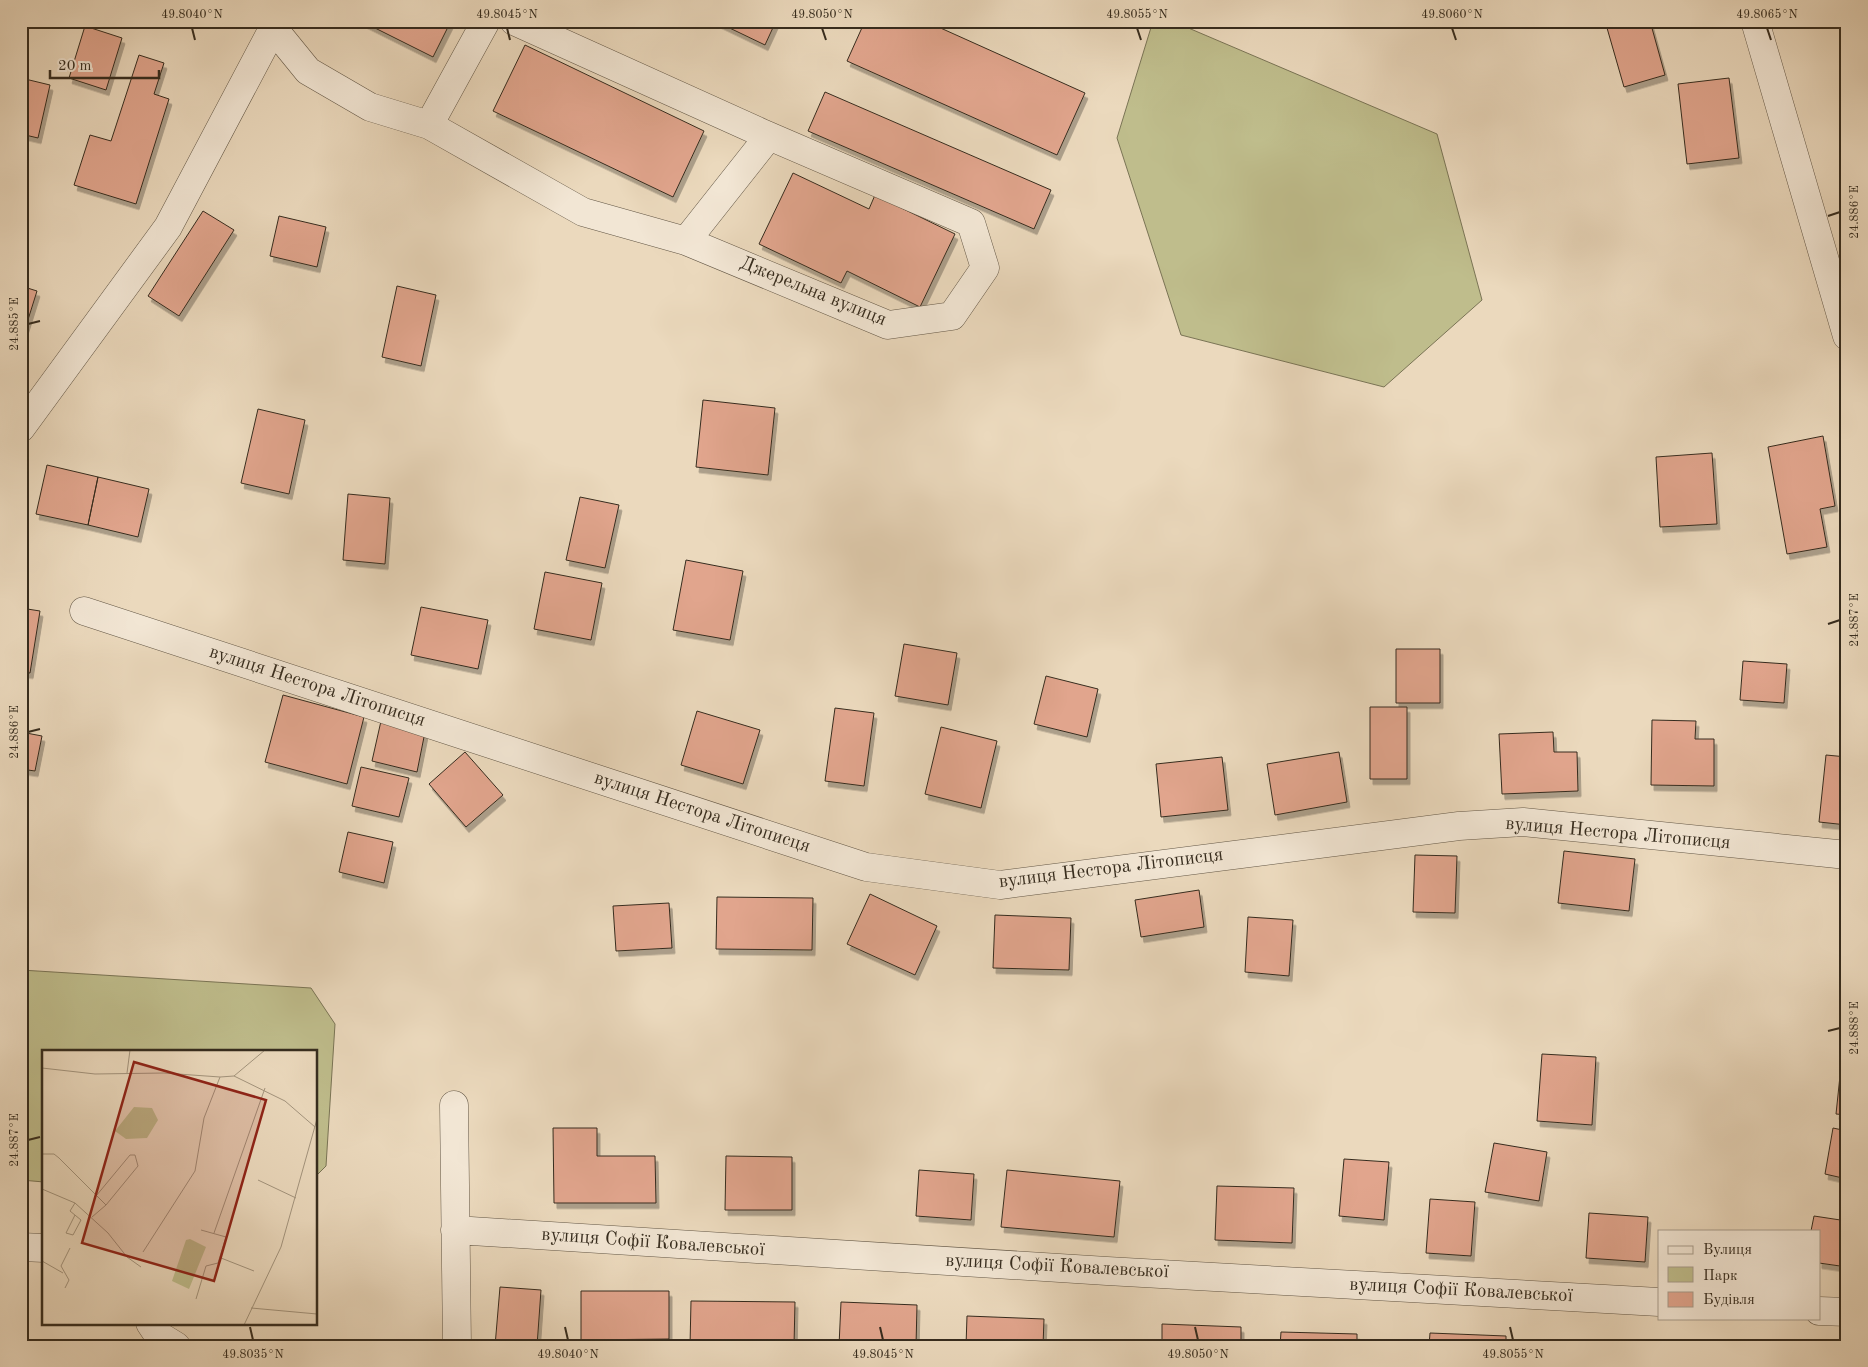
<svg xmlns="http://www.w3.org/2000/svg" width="1868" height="1367" font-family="'Old Standard TT',serif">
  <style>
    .green { fill: #bfbd8c; stroke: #7a7455 }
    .building { fill: #e1a58d; stroke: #362c1e; filter: url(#shadow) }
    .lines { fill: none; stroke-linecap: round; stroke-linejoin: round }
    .minor-casing { stroke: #635746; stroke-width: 29 }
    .minor { stroke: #f2e6d4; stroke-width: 28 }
    .ticks { fill: none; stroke: #362c1e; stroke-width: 2 }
    .labels { text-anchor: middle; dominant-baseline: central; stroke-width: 4; stroke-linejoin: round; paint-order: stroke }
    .street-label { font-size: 19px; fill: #362c1e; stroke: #f2e6d4 }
    .inset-road { fill: none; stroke: #a3947d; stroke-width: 1 }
    .view { fill: #8f2418; fill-opacity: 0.15; stroke: #8f2418; stroke-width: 2.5 }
    .inset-edge { fill: none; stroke: #362c1e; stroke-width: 2.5 }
    .neatline { fill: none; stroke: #362c1e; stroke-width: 2 }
    .ticks-label { font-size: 12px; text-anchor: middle; fill: #362c1e }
  </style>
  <defs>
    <filter id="shadow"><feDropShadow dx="3" dy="5.5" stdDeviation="0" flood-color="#0004"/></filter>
  </defs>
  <rect width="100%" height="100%" fill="#ebd9bd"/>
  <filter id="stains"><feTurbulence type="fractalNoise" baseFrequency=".004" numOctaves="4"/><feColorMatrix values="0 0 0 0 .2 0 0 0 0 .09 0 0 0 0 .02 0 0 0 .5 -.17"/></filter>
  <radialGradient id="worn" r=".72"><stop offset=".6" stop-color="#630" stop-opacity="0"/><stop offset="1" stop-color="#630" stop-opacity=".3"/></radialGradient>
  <path class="green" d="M1153 21H1172L1437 134 1482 300 1384 387 1181 335 1117 138Z
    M21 970 311 988 335 1024 326 1166 316 1176V1051H44V1182L21 1180Z"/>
  <path class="building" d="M361 21H451L433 57Z
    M715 21H776L765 45Z
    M865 21H925L1085 93 1057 155 847 61Z
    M1605 21H1650L1665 75 1624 87Z
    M85 26 122 38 106 90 69 78Z
    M525 45 704 131 673 197 493 111Z
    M139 55 164 63 154 94 169 99 136 204 74 185 90 135 111 141Z
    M21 78 50 85 38 138 21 134Z
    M1729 78 1739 158 1687 164 1678 84Z
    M825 92 1051 190 1034 229 808 131Z
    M793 173 869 209 875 195 955 234 920 307 847 271 841 283 759 244Z
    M203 211 234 230 179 316 148 296Z
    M279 216 326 227 317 267 270 256Z
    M21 286 37 291 21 342Z
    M397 286 436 295 421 366 382 357Z
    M703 400 775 408 768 475 696 467Z
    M258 409 305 420 289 494 241 483Z
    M1823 436 1835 506 1820 509 1827 547 1787 554 1768 447Z
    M1712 453 1717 524 1660 527 1656 457Z
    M47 465 98 477 88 525 36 514Z
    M98 477 149 489 138 537 88 525Z
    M348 494 390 498 385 564 343 560Z
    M580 497 619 505 605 568 566 560Z
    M686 560 743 571 730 640 673 630Z
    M545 572 602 583 591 640 534 629Z
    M421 607 488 620 478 669 411 655Z
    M21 608 40 611 30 673 21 672Z
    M904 644 957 653 948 705 895 696Z
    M1396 649H1440V703H1396Z
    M1743 661 1787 664 1784 703 1740 700Z
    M1046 676 1098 689 1087 737 1034 724Z
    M283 695 364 717 347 784 265 762Z
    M1370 707H1407V779H1370Z
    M835 708 874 713 864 786 825 781Z
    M697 711 760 730 743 784 681 765Z
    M1652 720 1696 721 1695 739H1714V786L1651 785Z
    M381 721 425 732 417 772 372 761Z
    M941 727 997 741 981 808 925 794Z
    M21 732 42 736 35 771 21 769Z
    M1553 732 1554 752H1577L1578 791 1502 794 1499 734Z
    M465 752 503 795 466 827 429 784Z
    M1339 752 1347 802 1275 815 1267 764Z
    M1826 755 1847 757V825L1819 822Z
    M1222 757 1228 810 1161 817 1156 764Z
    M361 767 409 778 399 817 352 806Z
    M348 832 393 842 384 883 339 872Z
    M1564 851 1635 859 1629 911 1558 903Z
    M1415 855 1457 856 1455 913 1413 912Z
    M1199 890 1204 927 1141 937 1135 900Z
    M870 894 937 926 915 975 847 944Z
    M717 897 813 898 812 950 716 949Z
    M669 903 672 948 616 951 613 906Z
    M995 915 1071 918 1069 970 993 968Z
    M1248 917 1293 920 1289 976 1245 972Z
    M1843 1047H1847V1115L1836 1114Z
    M1542 1054 1596 1057 1592 1125 1537 1121Z
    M553 1128H597V1156H655L656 1203H554Z
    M1833 1128 1847 1131V1179L1825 1174Z
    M1494 1143 1547 1152 1539 1201 1485 1192Z
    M726 1156 792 1157V1210H725Z
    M1344 1159 1389 1162 1384 1220 1339 1216Z
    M919 1170 974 1174 971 1220 916 1216Z
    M1007 1170 1120 1181 1114 1237 1001 1227Z
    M1217 1186 1294 1188 1292 1243 1215 1240Z
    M1430 1199 1475 1202 1471 1256 1426 1253Z
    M1589 1213 1648 1217 1645 1262 1586 1258Z
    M1814 1216 1847 1221V1267L1819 1263V1231H1811Z
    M500 1287 541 1290 537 1346H495Z
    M581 1291H669V1339L581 1340Z
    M691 1301 795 1302 794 1346H690Z
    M841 1302 917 1305 916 1346H839Z
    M967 1316 1044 1319 1043 1346H966Z
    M1162 1324 1241 1327V1346H1162Z
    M1281 1332 1357 1334V1346H1280Z
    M1430 1333 1506 1336V1346H1429Z"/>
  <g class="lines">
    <defs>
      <path id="minor" d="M1755 21 1847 336
        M273 28 308 71 370 107 429 125 486 21
        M429 125 583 212 686 241 888 325 952 316 985 268 971 223 762 133 514 21
        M686 241 769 136
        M21 428 168 227 277 21
        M84 611 866 867 1000 885 1459 826 1523 822 1847 855
        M454 1105 457 1346
        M455 1230 1107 1271 1659 1302
        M21 1247 44 1248
        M1819 1311 1847 1312
        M150 1323 158 1335 176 1346"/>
    </defs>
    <use href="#minor" class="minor-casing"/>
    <use href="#minor" class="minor"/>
  </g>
  <path class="ticks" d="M192 28 195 40M507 28 510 40M822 28 826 40M1137 28 1141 40M1452 28 1456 40M1767 28 1771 40M1828 216 1840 212M28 324 40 321M1828 624 1840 620M28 732 40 729M1828 1031 1840 1028M28 1140 40 1137M250 1327 253 1340M565 1327 568 1340M880 1327 883 1340M1195 1327 1198 1340M1510 1327 1513 1340"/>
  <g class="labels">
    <g class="street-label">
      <text transform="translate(813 292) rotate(22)">Джерельна вулиця</text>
      <text transform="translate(317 687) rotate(18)">вулиця Нестора Літописця</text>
      <text transform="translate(702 813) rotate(18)">вулиця Нестора Літописця</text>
      <text transform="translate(1618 834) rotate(5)">вулиця Нестора Літописця</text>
      <text transform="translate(1111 869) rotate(-7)">вулиця Нестора Літописця</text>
      <text transform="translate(653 1243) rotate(4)">вулиця Софії Ковалевської</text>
      <text transform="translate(1057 1267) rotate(3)">вулиця Софії Ковалевської</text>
      <text transform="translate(1461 1291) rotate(3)">вулиця Софії Ковалевської</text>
    </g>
  </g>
  <g transform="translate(42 1050)">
    <rect width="275" height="275" fill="#ebd9bd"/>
    <path d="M92 57 110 58 116 70 105 88 84 89 73 81ZM148 189 164 197 147 239 130 231 144 190Z" fill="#bfbd8c"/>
    <path class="inset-road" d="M0 18 53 24 122 23 178 27 192 26 223 0M85 23 88 0M192 26 243 51 273 77M0 104H12L17 108 64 155 50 167M216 130 254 148M0 139 33 153 66 183 85 207 99 217M54 146 88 105H93L96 116 64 155M33 165 24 183 31 185 39 170 28 161 33 153M172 183 223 38M101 202 153 121 162 68 178 27M179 208 212 221M0 211 21 223M23 238 27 230 19 216 28 198M154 249 164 216 176 213 184 187 159 180M209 258 275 264M202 275 239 197 275 69"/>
    <path class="view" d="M92 12 224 50 172 231 40 193Z"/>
    <rect width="275" height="275" class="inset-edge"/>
  </g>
  <rect width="1868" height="1367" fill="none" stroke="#ebd9bd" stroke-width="55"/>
  <rect x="1658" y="1230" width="162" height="90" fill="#f2e6d4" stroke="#a79c8b"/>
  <rect x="1668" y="1246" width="25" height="8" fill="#f2e6d4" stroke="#a79c8b"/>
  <text x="1703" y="1254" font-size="15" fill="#362c1e">Вулиця</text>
  <rect x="1668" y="1267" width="25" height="15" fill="#bfbd8c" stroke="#a79c8b"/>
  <text x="1703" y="1280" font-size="15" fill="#362c1e">Парк</text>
  <rect x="1668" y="1292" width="25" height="15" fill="#e1a58d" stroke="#a79c8b"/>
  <text x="1703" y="1304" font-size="15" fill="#362c1e">Будівля</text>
  <path d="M50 70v8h109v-8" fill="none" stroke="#362c1e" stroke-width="2.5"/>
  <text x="58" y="70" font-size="15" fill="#362c1e" stroke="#f2e6d4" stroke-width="4" paint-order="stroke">20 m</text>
  <rect x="28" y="28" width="1812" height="1312" class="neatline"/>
  <g class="ticks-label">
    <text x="192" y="18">49.8040°N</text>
    <text x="507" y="18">49.8045°N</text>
    <text x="822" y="18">49.8050°N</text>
    <text x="1137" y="18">49.8055°N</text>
    <text x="1452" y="18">49.8060°N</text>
    <text x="1767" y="18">49.8065°N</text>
    <text transform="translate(1854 212) rotate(-90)" y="4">24.886°E</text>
    <text transform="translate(14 324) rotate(-90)" y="4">24.885°E</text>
    <text transform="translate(1854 620) rotate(-90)" y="4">24.887°E</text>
    <text transform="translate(14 732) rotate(-90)" y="4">24.886°E</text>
    <text transform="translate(1854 1028) rotate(-90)" y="4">24.888°E</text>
    <text transform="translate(14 1140) rotate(-90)" y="4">24.887°E</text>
    <text x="253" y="1358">49.8035°N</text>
    <text x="568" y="1358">49.8040°N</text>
    <text x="883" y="1358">49.8045°N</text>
    <text x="1198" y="1358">49.8050°N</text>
    <text x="1513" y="1358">49.8055°N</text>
  </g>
  <rect width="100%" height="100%" filter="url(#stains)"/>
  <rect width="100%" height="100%" fill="url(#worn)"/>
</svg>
